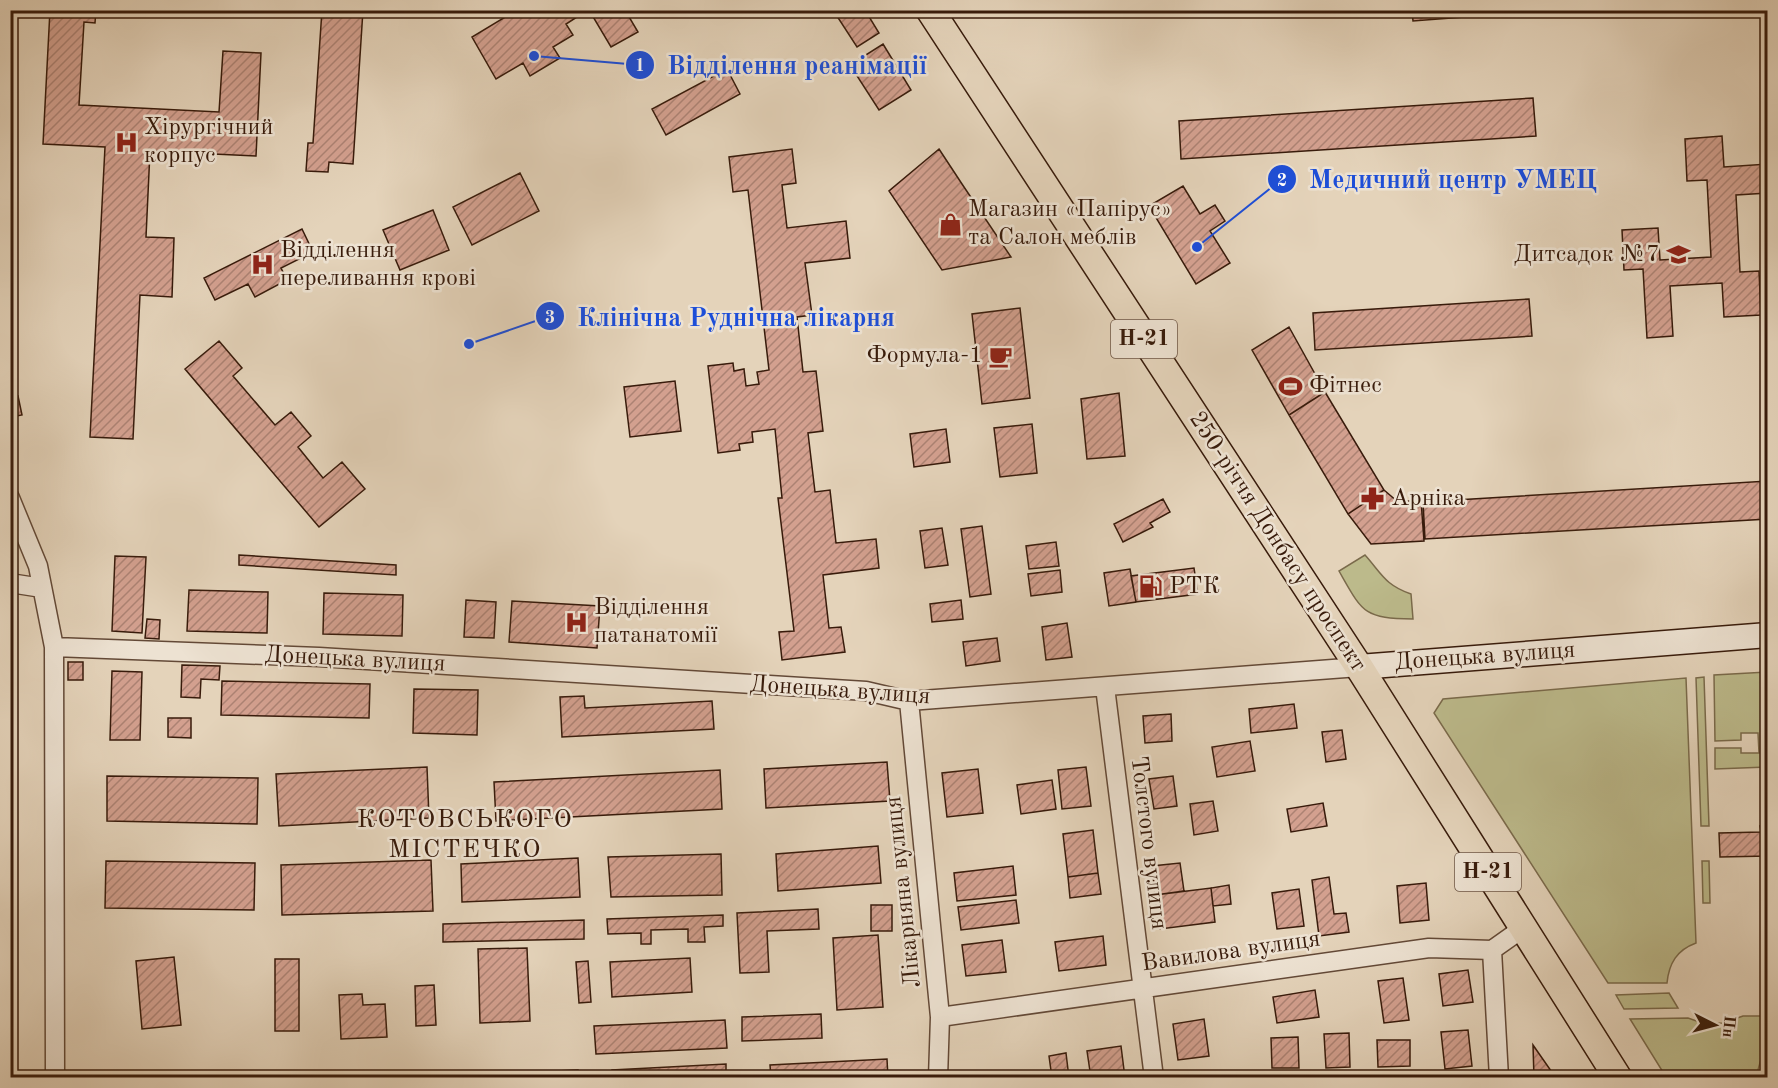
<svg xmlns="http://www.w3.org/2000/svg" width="1778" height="1088" font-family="'Old Standard TT',serif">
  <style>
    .green { fill: #bcba8b; stroke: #7a6a4b; stroke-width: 1.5 }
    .building { fill: url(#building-hatch); stroke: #381b0b; stroke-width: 1.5 }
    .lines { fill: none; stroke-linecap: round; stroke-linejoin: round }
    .street-casing { stroke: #634937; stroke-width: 21 }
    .secondary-casing { stroke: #381b0b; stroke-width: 27 }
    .primary-casing { stroke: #381b0b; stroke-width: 30 }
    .street { stroke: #ede2d2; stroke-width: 18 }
    .secondary { stroke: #ede2d2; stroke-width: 24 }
    .primary { stroke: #e4d3ba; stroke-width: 27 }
    .labels { text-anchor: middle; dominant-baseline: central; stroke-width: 5; stroke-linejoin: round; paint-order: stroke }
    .shield { fill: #ede2d2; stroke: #6e5747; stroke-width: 1.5 }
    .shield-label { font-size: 22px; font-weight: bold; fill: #381b0b }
    .poi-label { font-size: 24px; fill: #381b0b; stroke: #ede2d2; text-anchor: start }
    .street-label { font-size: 24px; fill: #381b0b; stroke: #ede2d2 }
    .neighbourhood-label { font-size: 26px; letter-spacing: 1.5px; fill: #381b0b; stroke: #ede2d2 }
    .leader { fill: none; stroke: #1d4ed8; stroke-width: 2 }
    .callout-dot { fill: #1d4ed8; stroke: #ede2d2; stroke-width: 2 }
    .mark-label { font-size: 18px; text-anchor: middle; font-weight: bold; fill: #fff }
    .callout-label { font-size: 26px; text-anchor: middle; font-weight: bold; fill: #1d4ed8; stroke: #ede2d2; stroke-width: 5; stroke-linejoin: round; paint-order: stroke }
  </style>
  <defs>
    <pattern id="building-hatch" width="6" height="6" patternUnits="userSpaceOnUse" patternTransform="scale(1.5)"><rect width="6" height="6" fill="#d3a08f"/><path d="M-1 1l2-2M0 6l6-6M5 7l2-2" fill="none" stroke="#ac8273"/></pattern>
  </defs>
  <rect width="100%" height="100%" fill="#e4d3ba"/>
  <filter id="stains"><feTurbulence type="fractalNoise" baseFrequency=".00333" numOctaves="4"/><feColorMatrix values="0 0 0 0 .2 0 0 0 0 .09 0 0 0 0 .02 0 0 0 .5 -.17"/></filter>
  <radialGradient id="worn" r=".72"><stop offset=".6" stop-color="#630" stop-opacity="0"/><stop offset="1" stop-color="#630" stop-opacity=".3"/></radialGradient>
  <path class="green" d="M1365 555C1382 574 1385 585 1411 594L1413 619C1363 618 1363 613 1339 571Z
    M1767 672V767L1715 769V748H1741V753H1759L1758 733H1741V740L1715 741 1714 675Z
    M1704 677 1709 826H1701L1696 678Z
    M1686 678 1696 943C1677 950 1669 963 1667 983H1608L1434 713 1443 699Z
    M1702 861H1709L1710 903H1703Z
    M1669 993 1678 1008 1624 1009 1616 995Z
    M1743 1016H1767V1038L1756 1077H1666L1630 1019 1688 1018 1705 1024 1723 1023Z"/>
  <path class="building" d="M50 10H96L95 23 84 22 79 105 219 112 223 51 261 53 256 156 150 151 146 237 174 238 172 297 140 295 133 439 90 437 105 147 43 144Z
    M322 10H363L353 164 329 162 328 172 306 171 308 143H313Z
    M517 10H588L566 24 573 35 553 47 560 58 530 76 523 63 496 79 472 37Z
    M589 10H625L638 32 611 47Z
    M833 10H865L879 33 857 47Z
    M1412 10H1477V16L1413 21Z
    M883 44 911 90 879 110 850 65Z
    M727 69 740 94 666 135 652 109Z
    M1533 98 1536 136 1181 159 1179 121Z
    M1722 136 1724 167 1768 164V193L1736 195 1740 272 1759 271 1761 315 1724 317 1722 283 1670 286 1673 336 1647 338 1643 269 1624 270 1622 230 1658 228 1660 260 1711 257 1707 180 1687 181 1685 139Z
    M792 149 796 183 782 185 787 228 846 221 850 258 805 263 812 315 797 317 803 372 816 371 823 431 808 433 815 492 830 490 836 543 876 539 879 568 823 575 829 628 841 627 845 652 782 660 779 632 794 631 778 498H782L775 429 752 432 753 442 739 444 740 450 718 453 708 366 733 363 734 371 744 369 746 386 759 384 757 372 769 370 748 190 733 192 729 157Z
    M939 149 962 184 1011 257 942 270 889 191Z
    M520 173 539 211 472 245 453 207Z
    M1183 186 1200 214 1215 205 1225 221 1210 231 1230 263 1196 284 1149 206Z
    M433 210 449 250 400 270 383 230Z
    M302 229 313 252 281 268 287 280 255 297 248 284 215 300 204 278Z
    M1529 299 1532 336 1315 350 1313 313Z
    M1020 308 1030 398 982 404 972 314Z
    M1289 327 1325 392 1289 415 1252 350Z
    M219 341 242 368 233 376 275 425 291 412 311 436 298 447 323 478 342 462 365 489 319 527 185 369Z
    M675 381 681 431 630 437 624 387Z
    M1325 392 1384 490 1348 514 1289 415Z
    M1119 393 1125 456 1087 459 1081 399Z
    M18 396 22 415 10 417V398Z
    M1032 424 1037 473 1000 477 994 428Z
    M946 429 950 462 914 467 910 434Z
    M1768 481V519L1425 539 1423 502Z
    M1384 490 1398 502 1421 500 1424 541 1371 544 1348 514Z
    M1163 499 1170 512 1150 523 1153 527 1123 542 1114 524Z
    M982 526 991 594 970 597 961 529Z
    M942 528 948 565 925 568 920 531Z
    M1056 542 1059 566 1029 569 1026 546Z
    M239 555 396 565V575L239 565Z
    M115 556 146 557 142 633 112 631Z
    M1194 568 1198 594 1136 602 1131 576Z
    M1130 569 1136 602 1109 606 1104 573Z
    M1060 570 1062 592 1031 596 1028 574Z
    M189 590 268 592 267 633 187 631Z
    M324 593 403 595 402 636 323 634Z
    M466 600 496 602 494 638 464 637Z
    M961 600 963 619 932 622 930 604Z
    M512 601 600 606 597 648 509 642Z
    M147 619 160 620 159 639 145 638Z
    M1067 623 1072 657 1046 660 1042 627Z
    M997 638 1000 661 966 666 963 642Z
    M68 662H83V680H68Z
    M182 665 220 666 219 680 201 679 200 698 181 697Z
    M112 671 142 672 140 740H110Z
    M222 681 370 684 369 718 221 715Z
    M414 689 478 690 477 735 413 733Z
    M584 696 585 708 712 701 714 729 562 737 560 697Z
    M1294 704 1297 728 1251 733 1249 709Z
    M1171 714 1172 741 1145 743 1143 716Z
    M168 718H191V738L168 737Z
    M1342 730 1346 759 1326 762 1322 732Z
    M1250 741 1255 771 1217 777 1212 747Z
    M887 762 890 801 766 808 764 769Z
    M427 767 429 818 279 826 276 774Z
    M1086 767 1091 806 1062 809 1058 770Z
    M978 769 983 813 947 817 942 773Z
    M720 770 722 809 496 821 494 782Z
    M107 776 258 778 257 824 107 821Z
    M1173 776 1177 806 1154 809 1149 779Z
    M10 779H16V819H10Z
    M1052 780 1056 809 1021 814 1017 785Z
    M1213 801 1218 831 1194 835 1190 804Z
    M1323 803 1327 826 1291 832 1287 809Z
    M1760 826H1768V856L1720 857 1719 833 1761 832Z
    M1093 830 1098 873 1068 877 1063 834Z
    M878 846 881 883 778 891 776 854Z
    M721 854 722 895 611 897 608 857Z
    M578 858 580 897 462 902 461 864Z
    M431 860 433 911 282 915 281 865Z
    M106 861 255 863 254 910 105 908Z
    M1180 863 1184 891 1155 895 1152 866Z
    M1013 866 1016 895 957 901 954 873Z
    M1098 873 1101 894 1070 898 1068 877Z
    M1329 877 1334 914 1346 913 1349 932 1319 936 1312 880Z
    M1426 883 1429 920 1400 923 1397 886Z
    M1229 885 1231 904 1213 906 1211 888Z
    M1211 888 1215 922 1160 929 1155 895Z
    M1299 889 1304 926 1277 929 1272 893Z
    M1016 900 1019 923 961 930 958 907Z
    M871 905H892V931H871Z
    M818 909 819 929 767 931 769 972 740 973 737 913Z
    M723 915V926L704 927 705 942H688V929L651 930V944H641V933L608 934 607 919Z
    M584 920V939L443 942V924Z
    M878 935 883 1007 837 1010 833 938Z
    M1103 936 1106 965 1059 971 1055 942Z
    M1002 940 1006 972 966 976 962 945Z
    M527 948 530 1021 480 1023 478 949Z
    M174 957 181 1025 142 1029 136 961Z
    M690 958 692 992 612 997 610 962Z
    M275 959H299V1031H275Z
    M588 961 591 1002 579 1003 576 962Z
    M1468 970 1473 1002 1443 1006 1439 974Z
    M1403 978 1409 1020 1384 1023 1378 981Z
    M434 985 436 1025 416 1026 415 986Z
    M1315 990 1319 1017 1277 1023 1273 997Z
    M362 994 363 1005 385 1004 387 1037 341 1039 339 995Z
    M821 1014 822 1038 742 1041V1017Z
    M1204 1019 1209 1056 1178 1060 1173 1024Z
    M725 1020 727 1048 596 1054 594 1026Z
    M1468 1030 1472 1066 1445 1069 1441 1032Z
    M1349 1033 1350 1067 1326 1068 1324 1034Z
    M1298 1037 1299 1068H1272L1271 1038Z
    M1377 1040H1410V1066L1378 1067Z
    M1533 1045 1556 1078H1534Z
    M1121 1046 1125 1078H1091L1087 1051Z
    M1066 1053 1069 1078H1052L1049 1056Z
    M887 1059 888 1078H771L770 1065Z
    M726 1064V1078H613L612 1070Z
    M578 1070 579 1078H488V1074Z
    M329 1073V1078H283Z"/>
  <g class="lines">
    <defs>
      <path id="street" d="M10 498 38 566 54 647 55 1078
        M10 583 42 588
        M54 647 319 657 866 691 909 701 1359 667
        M1105 687 1154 1078
        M909 701 940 1017 938 1078
        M1492 950 1499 1078
        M940 1017 1429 948 1492 950 1523 928"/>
      <path id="secondary" d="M1359 667 1768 635"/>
      <path id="primary" d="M930 10 1359 667 1618 1078"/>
    </defs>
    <use href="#street" class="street-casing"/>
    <use href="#secondary" class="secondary-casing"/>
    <use href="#primary" class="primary-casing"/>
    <use href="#street" class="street"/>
    <use href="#secondary" class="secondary"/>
    <use href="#primary" class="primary"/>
  </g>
  <defs>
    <symbol id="hospital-bare" viewBox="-9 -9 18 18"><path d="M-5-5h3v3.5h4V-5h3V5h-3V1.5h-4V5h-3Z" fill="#8f2418" stroke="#ede2d2" stroke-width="2.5" paint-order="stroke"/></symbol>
    <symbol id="shop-bare" viewBox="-9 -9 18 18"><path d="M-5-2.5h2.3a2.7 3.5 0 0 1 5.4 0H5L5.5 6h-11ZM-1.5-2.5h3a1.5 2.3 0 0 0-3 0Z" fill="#8f2418" stroke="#ede2d2" stroke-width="2.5" paint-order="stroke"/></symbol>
    <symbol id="school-bare" viewBox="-9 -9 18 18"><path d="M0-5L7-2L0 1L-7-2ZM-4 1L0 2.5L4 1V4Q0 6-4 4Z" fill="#8f2418" stroke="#ede2d2" stroke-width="2.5" paint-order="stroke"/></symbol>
    <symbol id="cafe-bare" viewBox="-9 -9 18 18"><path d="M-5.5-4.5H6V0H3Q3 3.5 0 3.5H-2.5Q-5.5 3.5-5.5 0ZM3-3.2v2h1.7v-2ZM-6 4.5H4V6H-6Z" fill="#8f2418" stroke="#ede2d2" stroke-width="2.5" paint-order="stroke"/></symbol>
    <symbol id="stadium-bare" viewBox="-9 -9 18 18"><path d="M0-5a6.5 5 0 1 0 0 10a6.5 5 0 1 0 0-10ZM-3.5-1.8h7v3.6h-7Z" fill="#8f2418" stroke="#ede2d2" stroke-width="2.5" paint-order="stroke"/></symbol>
    <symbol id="pharmacy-bare" viewBox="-9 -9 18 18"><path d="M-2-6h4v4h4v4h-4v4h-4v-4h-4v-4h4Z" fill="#8f2418" stroke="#ede2d2" stroke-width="2.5" paint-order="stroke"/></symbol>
    <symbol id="fuel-bare" viewBox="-9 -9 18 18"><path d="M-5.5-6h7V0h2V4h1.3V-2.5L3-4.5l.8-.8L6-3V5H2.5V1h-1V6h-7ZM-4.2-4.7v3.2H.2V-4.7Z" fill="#8f2418" stroke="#ede2d2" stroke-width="2.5" paint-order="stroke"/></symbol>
  </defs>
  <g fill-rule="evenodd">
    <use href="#hospital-bare" x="110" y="126" width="33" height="33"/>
    <use href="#shop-bare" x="934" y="208" width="33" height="33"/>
    <use href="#school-bare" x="1662" y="238" width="33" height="33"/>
    <use href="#hospital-bare" x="246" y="248" width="33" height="33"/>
    <use href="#cafe-bare" x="984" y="340" width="33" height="33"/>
    <use href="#stadium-bare" x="1274" y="370" width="33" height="33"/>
    <use href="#pharmacy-bare" x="1356" y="482" width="33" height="33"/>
    <use href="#fuel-bare" x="1134" y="570" width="33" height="33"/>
    <use href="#hospital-bare" x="560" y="606" width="33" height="33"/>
  </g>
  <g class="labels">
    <g class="shield">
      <rect x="1111" y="320" width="66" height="38" rx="4.5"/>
      <rect x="1455" y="853" width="66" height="38" rx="4.5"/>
    </g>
    <g class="shield-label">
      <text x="1144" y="339">Н-21</text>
      <text x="1488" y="872">Н-21</text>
    </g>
    <g class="poi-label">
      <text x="144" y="128">Хірургічний<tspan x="144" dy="28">корпус</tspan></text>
      <text x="968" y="210">Магазин «Папірус»<tspan x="968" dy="28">та Салон меблів</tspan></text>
      <text x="280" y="251">Відділення<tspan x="280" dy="28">переливання крові</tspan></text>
      <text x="1660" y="255" text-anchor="end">Дитсадок №7</text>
      <text x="983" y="356" text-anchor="end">Формула-1</text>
      <text x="1309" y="386">Фітнес</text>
      <text x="1391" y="499">Арніка</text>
      <text x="1169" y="587">РТК</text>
      <text x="594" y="608">Відділення<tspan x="594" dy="28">патанатомії</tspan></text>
    </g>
    <g class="street-label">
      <text transform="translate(1277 542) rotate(57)">250-річчя Донбасу проспект</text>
      <text transform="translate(1485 657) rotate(-4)">Донецька вулиця</text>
      <text transform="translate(355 660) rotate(3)">Донецька вулиця</text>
      <text transform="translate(840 691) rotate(4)">Донецька вулиця</text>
      <text transform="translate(1148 843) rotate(83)">Толстого вулиця</text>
      <text transform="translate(904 892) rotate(-96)">Лікарняна вулиця</text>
      <text transform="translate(1231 952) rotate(-8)">Вавилова вулиця</text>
    </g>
    <g class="neighbourhood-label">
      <text x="465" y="820">КОТОВСЬКОГО<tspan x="465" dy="30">МІСТЕЧКО</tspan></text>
    </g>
  </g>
  <path class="leader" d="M534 56L640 65M1197 247L1282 179M469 344L550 316"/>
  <g class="callout-dot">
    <circle cx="534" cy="56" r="6"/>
    <circle cx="1197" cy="247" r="6"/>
    <circle cx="469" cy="344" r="6"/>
    <circle cx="640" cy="65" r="15"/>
    <circle cx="1282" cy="179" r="15"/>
    <circle cx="550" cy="316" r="15"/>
  </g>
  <g class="mark-label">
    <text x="640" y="71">1</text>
    <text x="1282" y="186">2</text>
    <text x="550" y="323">3</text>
  </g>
  <g class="callout-label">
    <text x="797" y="74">Відділення реанімації</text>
    <text x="1453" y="188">Медичний центр УМЕЦ</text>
    <text x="736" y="326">Клінічна Руднічна лікарня</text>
  </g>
  <rect width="1778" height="1088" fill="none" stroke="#e4d3ba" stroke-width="36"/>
  <rect x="12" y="12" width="1754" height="1064" fill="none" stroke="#381b0b" stroke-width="3"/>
  <rect x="18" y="18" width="1742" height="1052" fill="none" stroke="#381b0b" stroke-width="1.5"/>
  <g transform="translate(1715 1025) rotate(96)" stroke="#ede2d2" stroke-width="4.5" paint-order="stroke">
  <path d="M0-4.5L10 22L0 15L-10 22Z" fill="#381b0b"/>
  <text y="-9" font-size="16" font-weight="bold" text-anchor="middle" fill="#381b0b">Пн</text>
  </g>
  <rect width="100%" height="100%" filter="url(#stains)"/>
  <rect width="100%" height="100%" fill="url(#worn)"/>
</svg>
